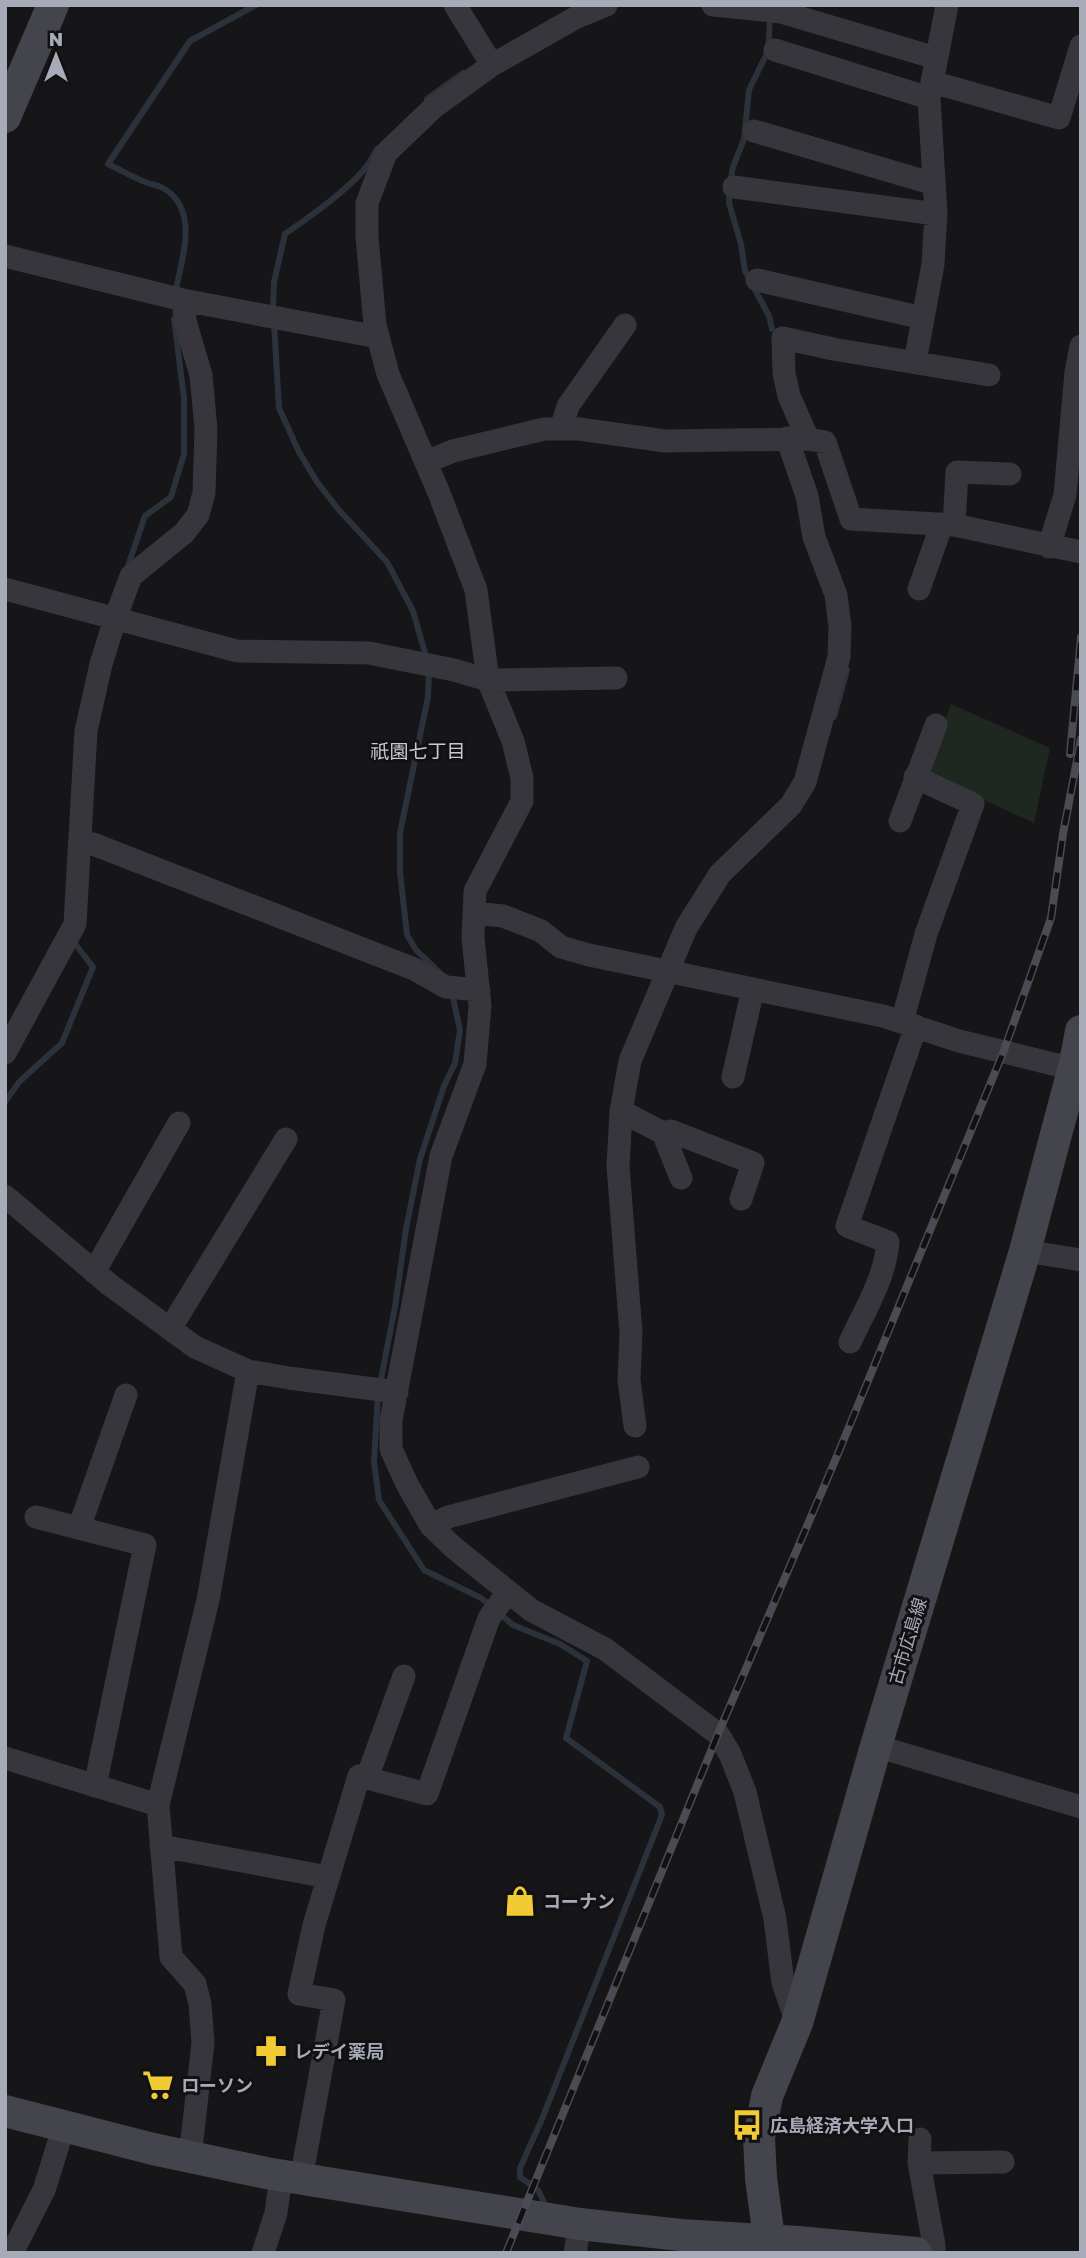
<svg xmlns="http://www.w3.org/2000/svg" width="1086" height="2258" font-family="'Golos Text','Noto Sans JP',sans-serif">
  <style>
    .green { fill: #1f2721 }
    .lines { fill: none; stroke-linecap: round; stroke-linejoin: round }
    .stream { stroke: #2b323b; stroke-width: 6 }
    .street { stroke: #36363c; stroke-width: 23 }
    .secondary { stroke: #44454c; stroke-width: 32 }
    .rail-casing { stroke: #4b4c53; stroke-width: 8 }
    .rail { stroke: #111012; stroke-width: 5; stroke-dasharray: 16; stroke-linecap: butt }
    .labels { text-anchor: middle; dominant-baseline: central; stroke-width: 6; stroke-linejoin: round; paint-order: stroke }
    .street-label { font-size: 18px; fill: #a7aab7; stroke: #111012 }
    .poi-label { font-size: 18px; font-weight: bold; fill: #a7aab7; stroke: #111012; text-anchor: start }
    .neighbourhood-label { font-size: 19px; fill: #c8cad3; stroke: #111012 }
  </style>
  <rect width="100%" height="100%" fill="#161517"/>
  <path class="green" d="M951 704 1050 748 1034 823 923 772Z"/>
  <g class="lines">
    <path class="stream" d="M770 18 768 51 749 90 744 139 733 167 730 183 729 203 741 244 745 271 769 316 772 329
      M427 99 463 73
      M175 294C181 261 201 210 163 188 158 185 153 185 148 183 134 178 121 170 108 164L190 41 256 5
      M273 308 274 282 285 234C308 218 354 186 369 163 372 159 374 154 377 149
      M274 323 279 408 299 452 317 482 339 510 387 562 413 611 427 660
      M127 569 145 516 171 497 184 454V398L174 319
      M429 671 428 697 400 833V872L407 935 416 950 440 973
      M834 717 847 670
      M5 1102 19 1082 62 1043 93 967 76 945
      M380 1384 395 1307 406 1229 420 1159 444 1086 455 1063 460 1030 452 993
      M378 1394 374 1462 379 1500 424 1570 481 1598 491 1606
      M499 1613 513 1625 560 1644 587 1661 566 1738 660 1807 662 1815 542 2119 520 2168V2177L538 2190 544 2202"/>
    <path class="street" d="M455 5 492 65
      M606 5 577 17 492 65 434 107 386 153 367 203V237L375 325 388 374 439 493 476 590 488 680 513 741 522 778V801L475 891 473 938 480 1006 475 1064 441 1156 391 1420V1449L407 1484 431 1526 453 1547 531 1610 605 1649 718 1734 730 1754 745 1792 775 1919 783 1983 797 2023
      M713 5 781 12 936 58
      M775 50 929 98
      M932 82 1059 118 1081 46
      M754 131 934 184
      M734 187 936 214
      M5 256 183 300 378 337
      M757 280 923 318
      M915 362 933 264 936 214 929 98 947 5
      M561 429 568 406 625 325
      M808 439 825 442 851 519 954 525 1081 552
      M426 462 453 451 544 429H579L665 441 808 439 789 396 784 373 783 338 833 349 989 375
      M954 525 957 472 1010 474
      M1049 547 1065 495 1076 372 1081 346
      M5 589 237 651 369 653 454 670 488 680 616 678
      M919 589 942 524
      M900 821 936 725
      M80 843 93 844 414 969 446 987 479 990
      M474 913 503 916 541 931 561 947 589 955 883 1016 959 1041 1057 1065 1081 1064
      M902 1022 926 934 973 804 915 777
      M5 1053 75 924 86 731 101 664 115 619 131 576 184 533 198 515 204 493 206 429 201 375 185 321 183 300
      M733 1077 753 989
      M621 1111 663 1133 671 1131 753 1163 741 1199
      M663 1133 681 1178
      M5 1196 110 1285 195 1347 248 1371 289 1378 397 1392
      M1025 1251 1081 1260
      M94 1272 179 1123
      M170 1329 286 1139
      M850 1342C865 1310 885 1278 888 1242L847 1226 916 1026
      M635 1426 629 1380 631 1333 618 1166 621 1111 630 1061 686 928 720 874 791 805 805 782 839 657 840 626 836 595 814 537 807 496 787 438
      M36 1517 145 1545 95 1786
      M431 1526 448 1517 638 1467
      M79 1528 126 1395
      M876 1746 1081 1807
      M5 1758 158 1805
      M367 1778 404 1676
      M161 1846 328 1877
      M920 2139 919 2163 934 2245V2253
      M190 2157 203 2043 200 2004 195 1984 171 1957 158 1805 208 1600 248 1371
      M919 2163 1003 2162
      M301 2179 334 2000 299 1994 314 1925 359 1776 427 1794 489 1618 508 1592
      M12 2253 44 2190 64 2126
      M263 2253 276 2213 281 2176
      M575 2253 580 2224"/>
    <path class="secondary" d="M5 117 53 5
      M5 2111 153 2149 266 2173 580 2224 681 2235 798 2242 916 2253
      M771 2253 761 2178 759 2138 767 2096 797 2023 876 1746 1025 1251 1075 1063 1081 1031"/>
    <defs>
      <path id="rail" d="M1070 754 1081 637
        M506 2253 718 1734 837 1456 1003 1053 1051 918 1063 834 1081 739"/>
    </defs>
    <use href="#rail" class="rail-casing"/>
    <use href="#rail" class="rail"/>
  </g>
  <defs>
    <symbol id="shop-bare" viewBox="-9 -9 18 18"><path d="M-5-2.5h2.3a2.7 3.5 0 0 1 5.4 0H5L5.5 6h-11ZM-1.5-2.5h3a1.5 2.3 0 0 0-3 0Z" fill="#f1cb33" stroke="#111012" stroke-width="2.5" paint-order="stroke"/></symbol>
    <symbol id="pharmacy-bare" viewBox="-9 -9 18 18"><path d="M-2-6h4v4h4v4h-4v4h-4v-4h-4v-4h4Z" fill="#f1cb33" stroke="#111012" stroke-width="2.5" paint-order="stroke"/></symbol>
    <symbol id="supermarket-bare" viewBox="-9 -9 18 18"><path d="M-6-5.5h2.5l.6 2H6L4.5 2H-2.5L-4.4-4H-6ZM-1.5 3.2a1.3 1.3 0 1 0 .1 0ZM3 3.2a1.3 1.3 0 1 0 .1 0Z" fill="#f1cb33" stroke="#111012" stroke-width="2.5" paint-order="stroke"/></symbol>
    <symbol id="bus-bare" viewBox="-9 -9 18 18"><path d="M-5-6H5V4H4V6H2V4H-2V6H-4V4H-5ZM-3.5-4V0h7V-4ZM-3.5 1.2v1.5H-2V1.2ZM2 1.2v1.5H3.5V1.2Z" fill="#f1cb33" stroke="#111012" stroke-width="2.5" paint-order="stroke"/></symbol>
  </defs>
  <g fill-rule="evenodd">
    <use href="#shop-bare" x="498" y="1879" width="44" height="44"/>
    <use href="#pharmacy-bare" x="249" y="2029" width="44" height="44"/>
    <use href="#supermarket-bare" x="136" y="2063" width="44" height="44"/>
    <use href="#bus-bare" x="725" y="2103" width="44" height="44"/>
  </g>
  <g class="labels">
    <g class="street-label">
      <text transform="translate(907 1641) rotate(-73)">古市広島線</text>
    </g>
    <g class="poi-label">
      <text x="543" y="1901">コーナン</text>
      <text x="294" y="2051">レデイ薬局</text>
      <text x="181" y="2085">ローソン</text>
      <text x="770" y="2125">広島経済大学入口</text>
    </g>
    <g class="neighbourhood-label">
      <text x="418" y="750">祇園七丁目</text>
    </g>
  </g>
  <rect width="1086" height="2258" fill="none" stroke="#a7aab7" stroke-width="14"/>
  <g transform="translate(56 56)" stroke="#111012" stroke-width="5" paint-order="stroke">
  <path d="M0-5L12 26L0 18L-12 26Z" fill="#a7aab7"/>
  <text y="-10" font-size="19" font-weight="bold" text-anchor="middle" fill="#a7aab7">N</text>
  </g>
</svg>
